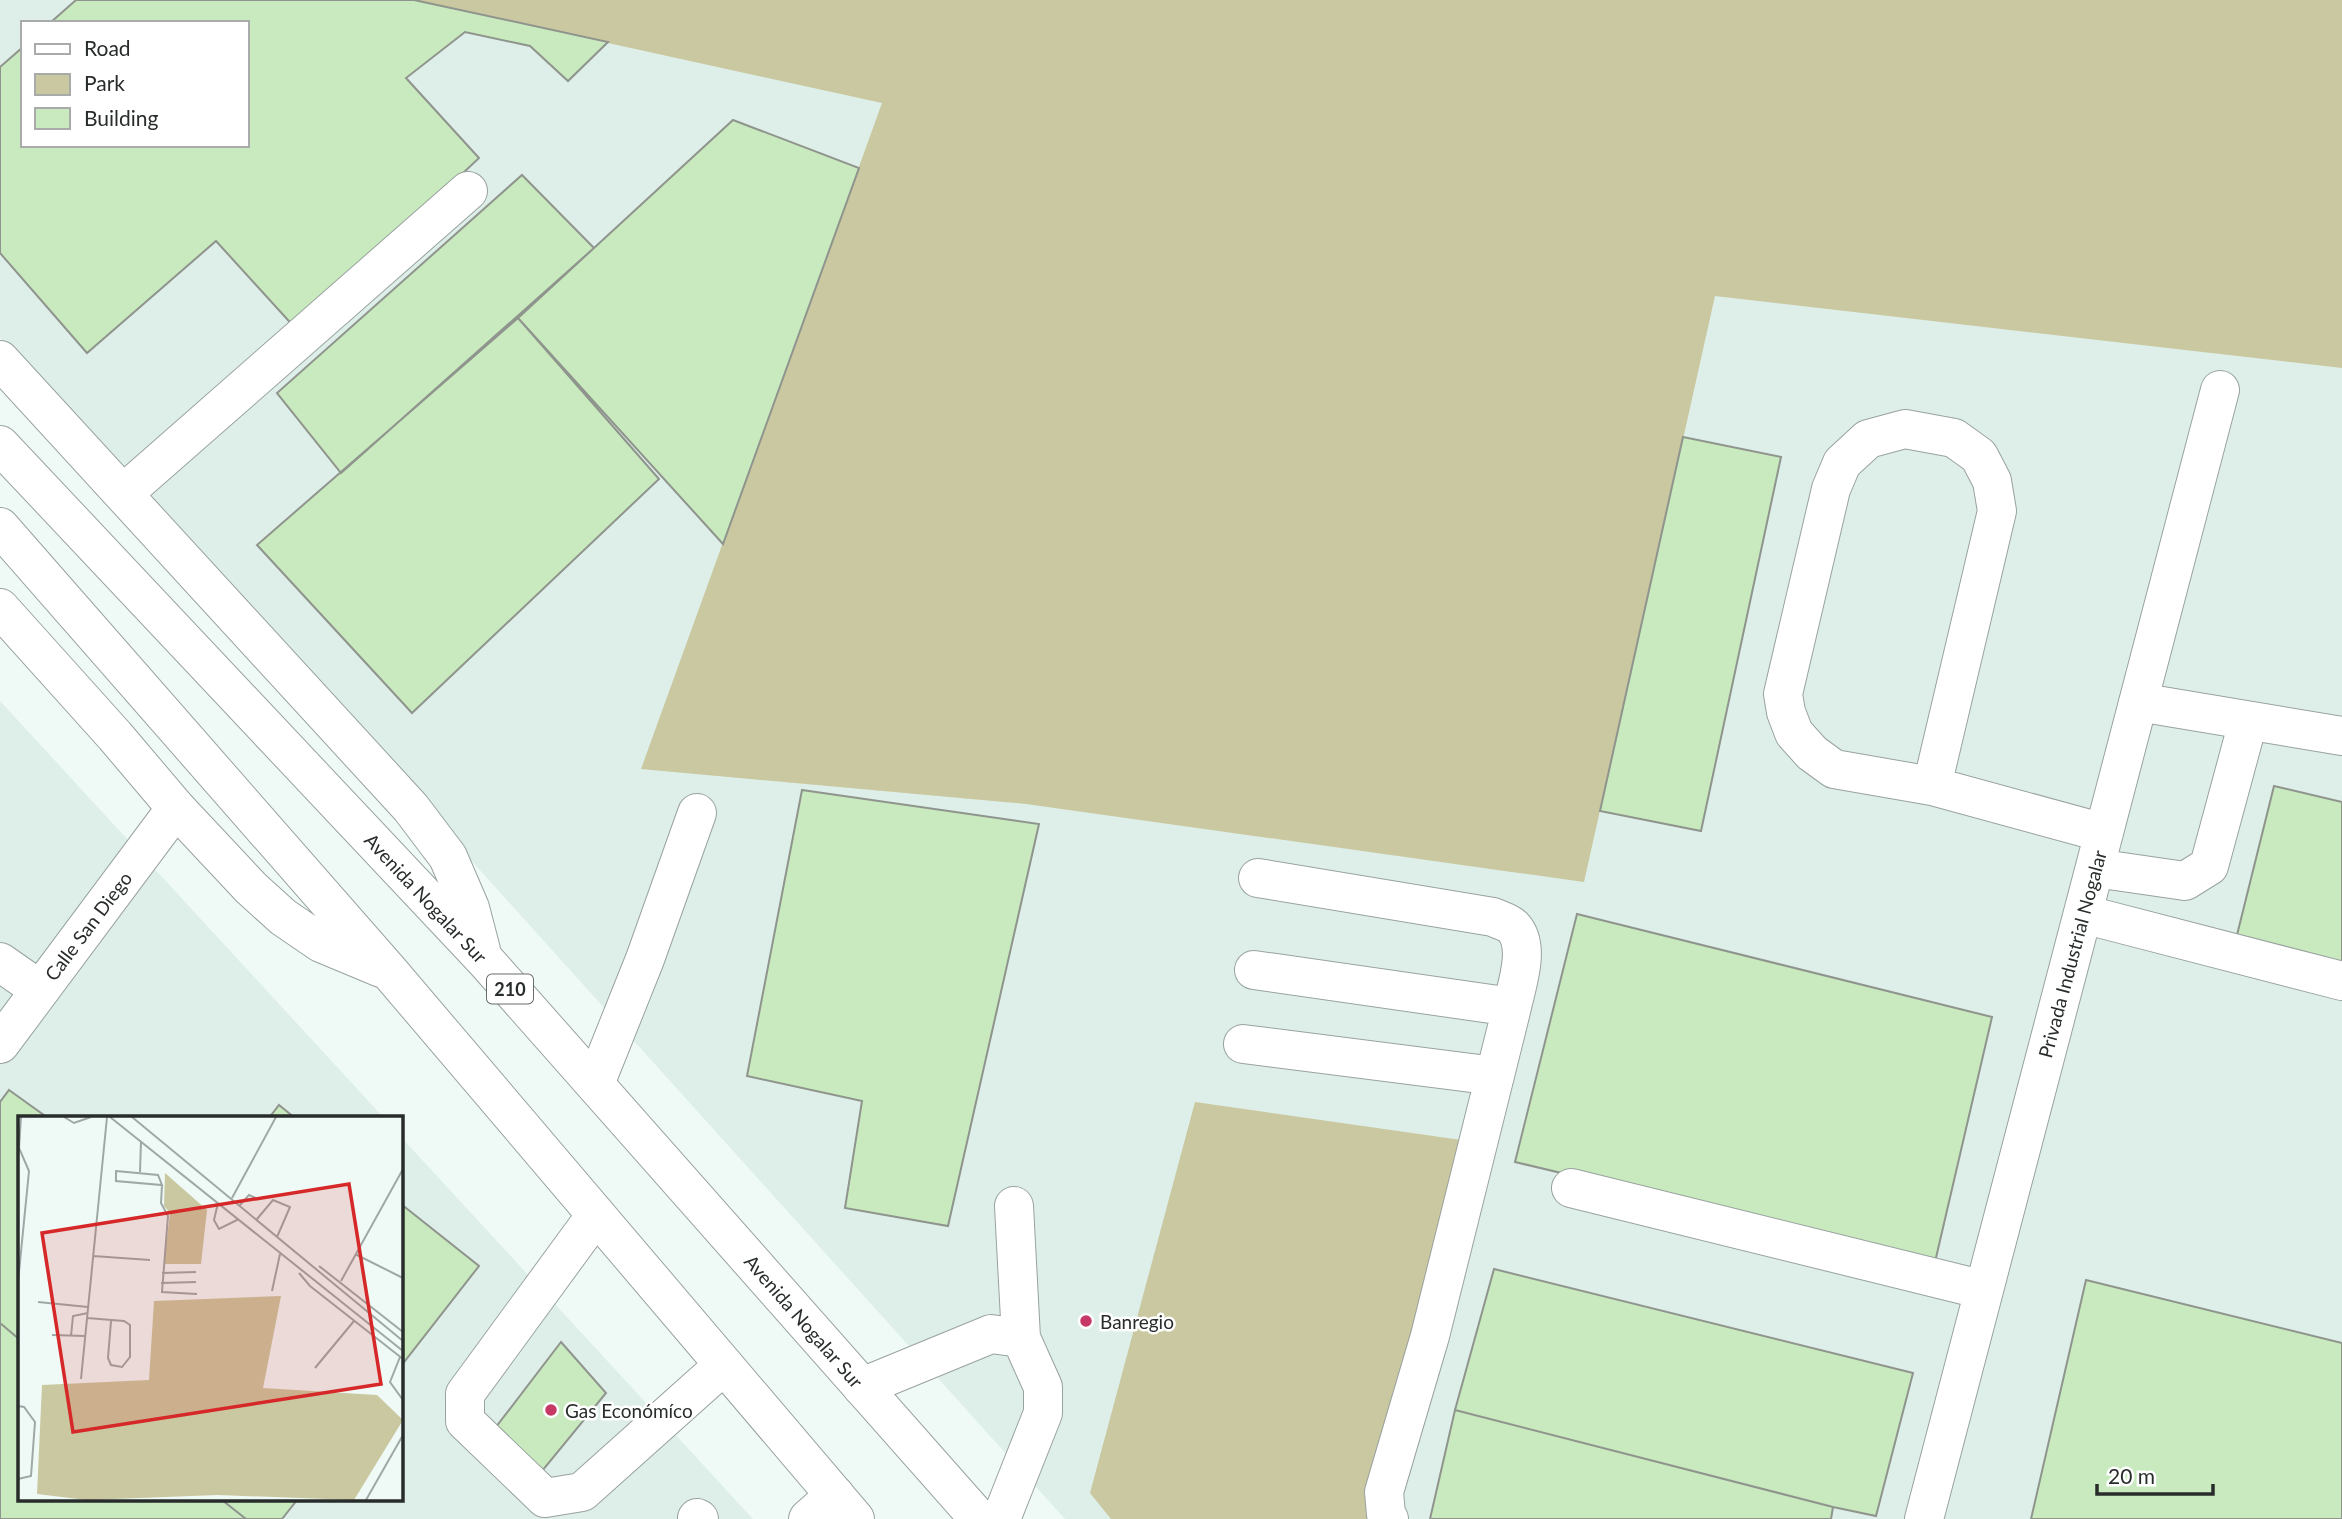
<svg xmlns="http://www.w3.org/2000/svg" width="2342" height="1519" font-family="Lato,sans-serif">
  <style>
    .built { fill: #ddefe8; fill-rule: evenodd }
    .green { fill: #cac8a0 }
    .building { fill: #c8eabe; stroke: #8f948d; stroke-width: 2 }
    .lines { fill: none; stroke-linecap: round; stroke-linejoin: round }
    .minor-casing { stroke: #99a29f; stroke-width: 40 }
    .highway-casing { stroke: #99a29f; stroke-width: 40 }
    .minor { stroke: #fff; stroke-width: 38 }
    .highway { stroke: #fff; stroke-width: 38 }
    .poi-dot { fill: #c63865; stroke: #fff; stroke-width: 2.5 }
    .labels { text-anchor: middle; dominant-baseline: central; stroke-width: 5; stroke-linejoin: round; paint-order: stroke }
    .shield { fill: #fff; stroke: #686b6b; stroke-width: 2 }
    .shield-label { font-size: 18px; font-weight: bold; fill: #282c2b }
    .street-label { font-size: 19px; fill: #282c2b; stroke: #fff }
    .poi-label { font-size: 19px; fill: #282c2b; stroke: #fff; text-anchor: start }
    .inset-road { fill: none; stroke: #9fa8a5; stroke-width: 2 }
    .view { fill: #d62828; fill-opacity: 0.15; stroke: #d62828; stroke-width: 3.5 }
    .inset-edge { fill: none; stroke: #282c2b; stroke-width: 3.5 }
  </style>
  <rect width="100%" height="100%" fill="#effaf6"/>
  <path class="built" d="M0 0H2342V1519H1065L0 338ZM23 23H247V145H23Z
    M0 701 384 1118H19V1500H401V1137L753 1519H0Z"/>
  <path class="green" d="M412 0H2342V368L1715 296 1584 882 1026 804 641 769 882 103Z
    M1195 1102 1468 1141 1367 1519H1111L1090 1493Z"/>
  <path class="building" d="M76 0H414L608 42 568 81 530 46 465 32 406 78 479 158 297 330 216 241 87 353 0 253V67L23 47V145H247V23H50Z
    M733 120 859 168 723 544 518 318Z
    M522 175 594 248 341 473 277 393Z
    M518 318 659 479 412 713 257 545Z
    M1683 437 1781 457 1701 831 1600 811Z
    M2274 786 2342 802V972L2235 943Z
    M802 790 1039 824 948 1226 845 1208 862 1101 747 1076Z
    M1577 914 1992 1017 1935 1262 1515 1162Z
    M9 1090 48 1118H19V1339L0 1323V1102Z
    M279 1105 295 1118H269Z
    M401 1204 479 1266 401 1366Z
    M1494 1269 1913 1373 1876 1516 1833 1507 1455 1410Z
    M2086 1280 2342 1343V1519H2031Z
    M0 1323 19 1339V1500H222L246 1519H0Z
    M561 1342 606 1393 538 1476 496 1427Z
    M1455 1410 1833 1507 1831 1519H1430Z
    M222 1500H297L282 1519H246Z"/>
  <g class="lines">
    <defs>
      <path id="minor" d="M124 493 468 191
        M2138 702 2342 736
        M1932 786 1997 511 1992 481 1979 456 1954 438 1905 429 1868 439 1842 463 1831 489 1783 694 1786 712 1794 733 1812 753 1834 769 1932 786 2104 833
        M2095 868 2185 881 2209 866 2248 722
        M1258 878 1493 917C1499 920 1508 922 1513 927 1531 946 1517 984 1512 1007L1430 1336 1384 1492 1386 1514 1389 1519
        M2083 914 2342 981
        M0 962 40 990
        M1254 970 1512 1007
        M0 1044 176 808
        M1243 1044 1495 1076
        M595 1084 645 959 697 813
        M1571 1188 1984 1290
        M1014 1206 1021 1338
        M596 1215 465 1394V1421L545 1498 582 1492 724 1365
        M862 1387 991 1334 1021 1338 1043 1387V1413L1001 1519
        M697 1518 699 1519
        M808 1519 835 1495
        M1924 1519 2220 390"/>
      <path id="highway" d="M0 360 411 808 448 857 470 908 481 950
        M0 445 484 959 979 1519
        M0 527 388 970 855 1519
        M0 608 115 736 176 808 251 888 283 917 321 943 381 968"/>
    </defs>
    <use href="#minor" class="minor-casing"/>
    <use href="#highway" class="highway-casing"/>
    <use href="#minor" class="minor"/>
    <use href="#highway" class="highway"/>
  </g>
  <g class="poi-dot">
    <circle cx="1086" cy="1321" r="7"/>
    <circle cx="551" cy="1410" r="7"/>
  </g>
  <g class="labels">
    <rect class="shield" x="487" y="974.5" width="46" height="29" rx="5"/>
    <g class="shield-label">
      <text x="510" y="989">210</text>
    </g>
    <g class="street-label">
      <text transform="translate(426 898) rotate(47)">Avenida Nogalar Sur</text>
      <text transform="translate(88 926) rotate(-53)">Calle San Diego</text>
      <text transform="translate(2072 954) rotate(-75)">Privada Industrial Nogalar</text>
      <text transform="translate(804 1321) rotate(49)">Avenida Nogalar Sur</text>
    </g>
    <g class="poi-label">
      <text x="1100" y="1321">Banregio</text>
      <text x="565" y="1410">Gas Económíco</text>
    </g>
  </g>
  <g transform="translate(18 1116)">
    <rect width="385" height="385" fill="#effaf6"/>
    <path d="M147 57 189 94 183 148H146L152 97 146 90ZM263 180 245 272 359 279 385 304 336 384 200 379 69 384 19 378 24 269 131 264 136 185Z" fill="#cac8a0"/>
    <path class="inset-road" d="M46 1 56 7 73 1M92 1 385 235M114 1 385 225M98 55 140 59 144 69 98 65ZM122 56 123 25M144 69 143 87 150 100 144 176 179 178M214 82 258 1M200 87 196 104 201 113 221 103M222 89 231 79 240 83M239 103 255 84 272 91 259 121M337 138 385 162M75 140 132 144M301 150 385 216M144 157 178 156M281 157 292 170 385 243M323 165 385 53M0 166 11 55 1 32 3 1M143 167 178 166M254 175 262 138M20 186 70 191M69 202 106 205 112 209V241L104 251 93 249 90 242 93 205M34 219 67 220M53 220 55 200 70 197M382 241 372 266 385 284M297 252 336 205M63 263 89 1M0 290 6 291 17 306 13 360 0 363M348 384 385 319"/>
    <path class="view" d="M331 68 363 268 55 316 24 117Z"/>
    <rect width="385" height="385" class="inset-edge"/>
  </g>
  <rect x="21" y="21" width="228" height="126" fill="#ffffff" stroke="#a9abaa" stroke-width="2"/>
  <rect x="35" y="44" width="35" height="10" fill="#ffffff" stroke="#a9abaa" stroke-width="2"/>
  <text x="84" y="56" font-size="21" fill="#282c2b">Road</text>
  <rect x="35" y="74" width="35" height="21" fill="#cac8a0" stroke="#a9abaa" stroke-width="2"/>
  <text x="84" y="91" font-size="21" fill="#282c2b">Park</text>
  <rect x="35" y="108" width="35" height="21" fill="#c8eabe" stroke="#a9abaa" stroke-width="2"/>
  <text x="84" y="126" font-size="21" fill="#282c2b">Building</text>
  <path d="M2097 1484v10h116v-10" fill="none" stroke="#282c2b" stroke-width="3.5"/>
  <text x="2108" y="1484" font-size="21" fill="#282c2b" stroke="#ffffff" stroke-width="5" paint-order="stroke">20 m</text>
</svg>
